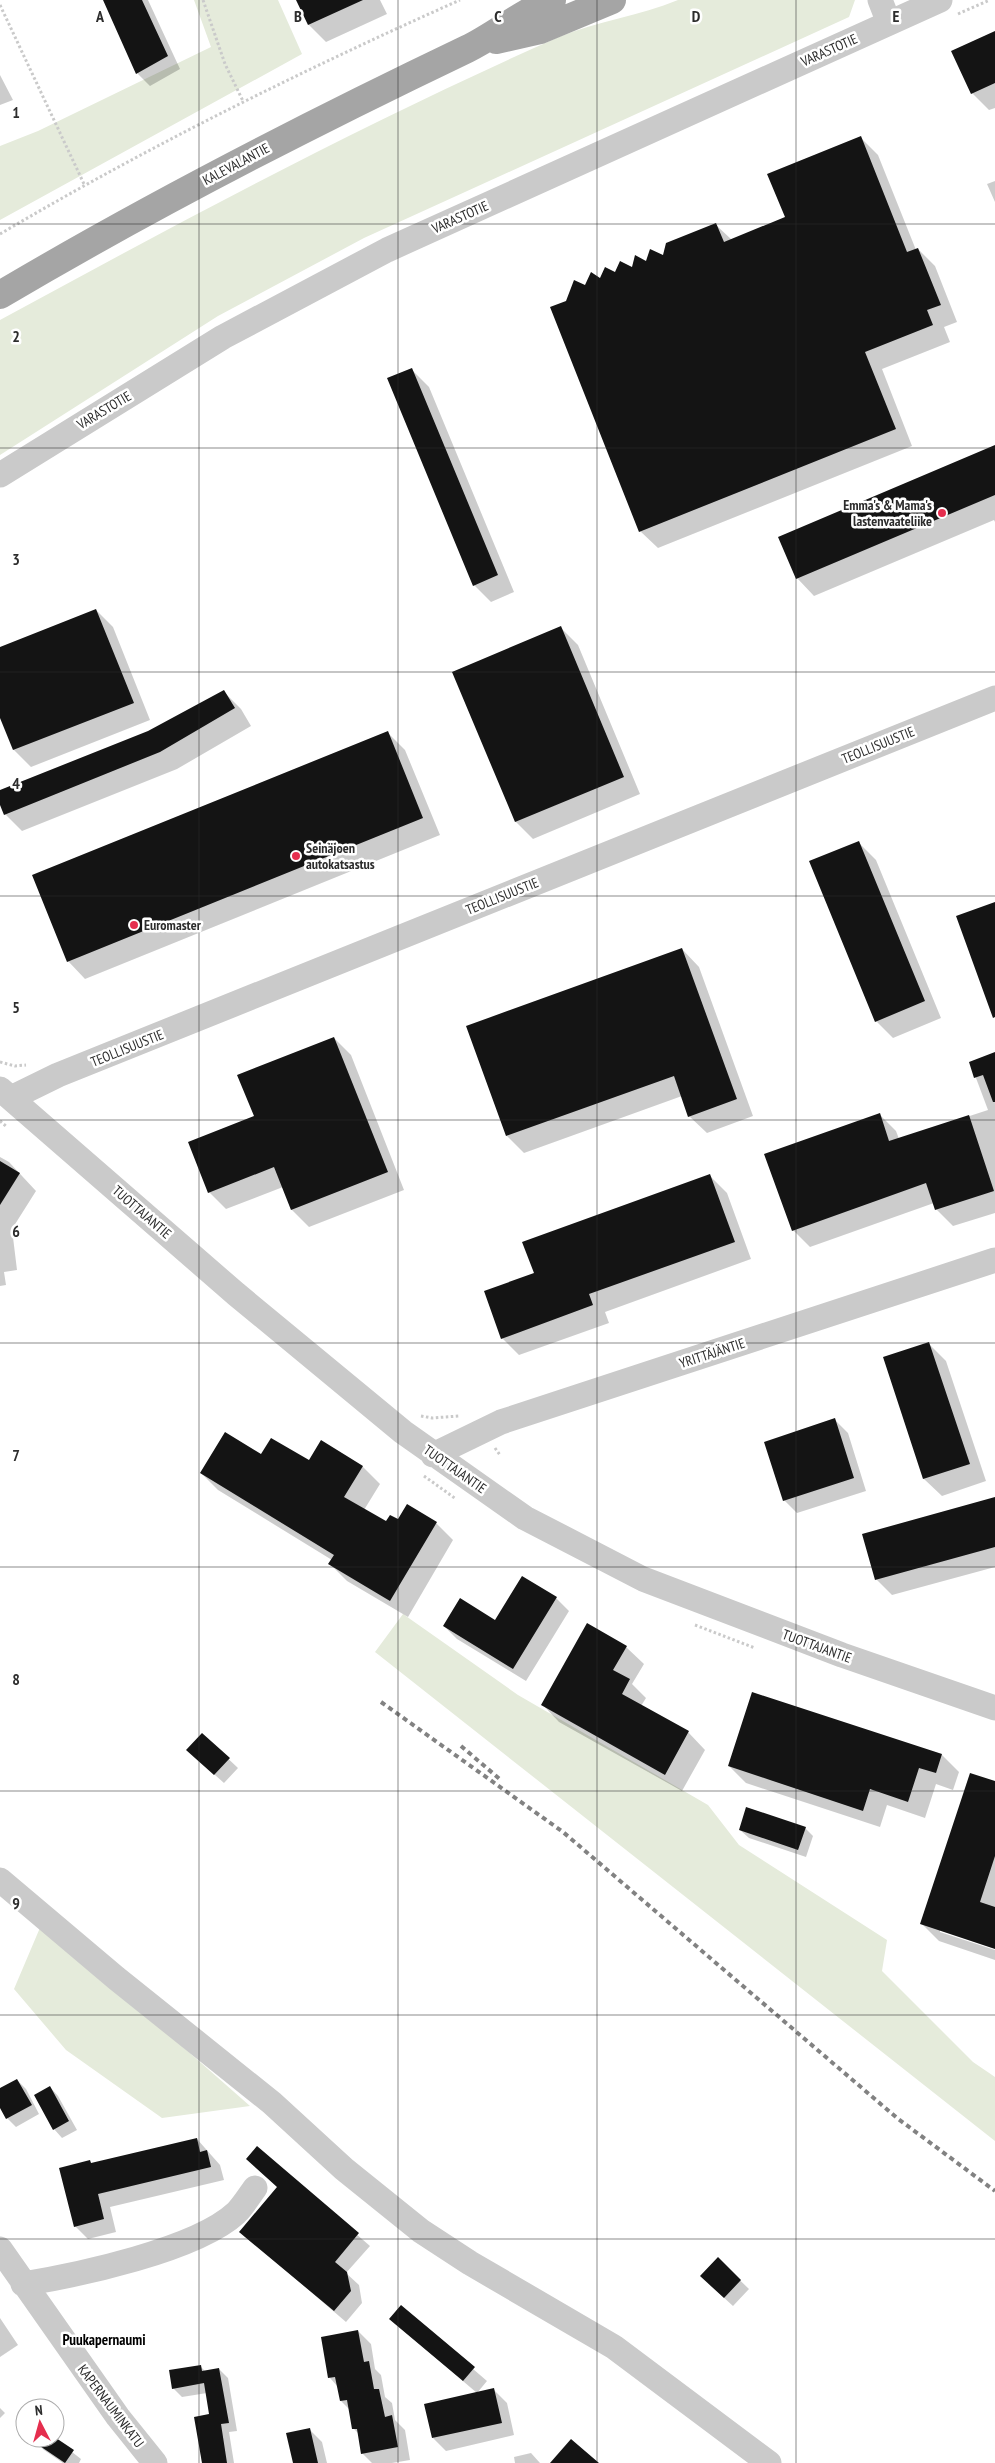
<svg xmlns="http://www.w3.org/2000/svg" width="995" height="2463" font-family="'PT Sans Narrow',sans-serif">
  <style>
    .green { fill: #e5ebdb }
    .shadow { fill: #0003 }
    .building { fill: #141414 }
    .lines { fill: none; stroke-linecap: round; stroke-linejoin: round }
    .path { stroke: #cacaca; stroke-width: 3; stroke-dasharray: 2.5 2.5; stroke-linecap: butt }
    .minor { stroke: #cacaca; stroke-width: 25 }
    .major { stroke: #a5a5a5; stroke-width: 28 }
    .rail { stroke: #828282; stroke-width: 4; stroke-dasharray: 5 4; stroke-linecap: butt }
    .grid { fill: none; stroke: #2d2d2d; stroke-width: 1; stroke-opacity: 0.55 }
    .poi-dot { fill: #e52e4e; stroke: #fff; stroke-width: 2 }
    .labels { text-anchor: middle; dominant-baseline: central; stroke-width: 5; stroke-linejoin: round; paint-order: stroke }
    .street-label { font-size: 14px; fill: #2d2d2d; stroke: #fff }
    .poi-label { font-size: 14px; font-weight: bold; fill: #2d2d2d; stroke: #fff; text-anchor: start }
    .neighbourhood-label { font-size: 15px; font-weight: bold; fill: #000; stroke: #fff }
    .grid-label { font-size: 16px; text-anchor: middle; font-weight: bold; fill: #2d2d2d; stroke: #fff; stroke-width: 5; stroke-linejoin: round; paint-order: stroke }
  </style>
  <rect width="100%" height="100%" fill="#fff"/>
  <path class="green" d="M194 0H278L302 54 0 220V146L38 131 211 47Z
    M678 0H855L849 17 364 238 218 316 0 455V320C184 220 368 121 559 37 597 21 640 16 678 0Z
    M403 1614 518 1695 708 1805 739 1845 887 1940 882 1971 973 2062 995 2077V2141L375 1652Z
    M42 1923 250 2106 162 2118 66 2050 14 1989Z"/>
  <path class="shadow" d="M104 0H148L180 69 150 86 137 73Z
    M298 0H380L387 14 326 42 309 25Z
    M995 33V108L989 110 972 93Z
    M0 75 13 100 0 105Z
    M861 138 878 155 916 250 918 249 935 266 957 322 944 327 950 342 882 369 912 446 658 548 640 531 567 302 586 287 664 257 716 225 732 240 786 218Z
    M995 181V202L987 184Z
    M412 370 429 387 514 592 491 602 474 585Z
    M995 447V522L994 520 814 596 797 578Z
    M96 610 113 627 150 720 31 767 14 750 0 715V648Z
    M561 628 578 645 640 794 533 839 516 822 454 673Z
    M224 692 241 709 251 726 177 769 22 831 5 814 0 802V792L149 732Z
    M388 733 405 750 440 835 85 979 68 961Z
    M859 843 876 860 941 1018 893 1038 876 1021Z
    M682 949 699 967 753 1116 707 1133 689 1116 682 1096 524 1153 507 1136Z
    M334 1038 351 1055 404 1190 309 1227 292 1210 283 1187 226 1209 209 1192 255 1117Z
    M995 1053V1213L953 1226 936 1209 934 1203 810 1247 793 1230 879 1114 896 1131 899 1139 988 1110 970 1062Z
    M0 1157 9 1162 36 1191 12 1229 17 1270 4 1272 6 1285 0 1286Z
    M710 1176 727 1193 751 1259 605 1312 609 1323 519 1355 502 1338Z
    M929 1344 946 1361 986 1481 942 1496 924 1479 884 1358Z
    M835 1420 848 1433 866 1491 797 1513 784 1500Z
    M321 1442 363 1467 380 1484 364 1510 387 1523 398 1521 436 1523 453 1540 408 1617 347 1581 330 1564 332 1560 218 1490 201 1473 261 1456 309 1462Z
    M995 1498V1567L892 1595 876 1579Z
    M556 1598 569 1611 526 1681 457 1639 444 1626 495 1622Z
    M626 1647 644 1664 632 1684 646 1698 641 1706 688 1732 705 1750 682 1791 559 1722 542 1704Z
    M753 1693 942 1755 959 1772 953 1790 936 1784 925 1818 887 1805 880 1827 746 1783 729 1766Z
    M202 1734 238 1768 224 1783 196 1758Z
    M995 1783V1947L940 1930V1932L995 1950V1960L939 1941 922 1924Z
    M805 1828 813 1836 806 1857 749 1838 740 1830Z
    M17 2080 26 2089 39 2114 16 2127 7 2118 0 2105V2090Z
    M50 2087 58 2096 77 2130 62 2138 54 2129Z
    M197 2139 220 2165 224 2180 110 2207 116 2232 88 2239 75 2226 89 2161 92 2164Z
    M257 2148 370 2246 346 2273 359 2285 362 2303 346 2322 241 2232 278 2188Z
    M718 2259 749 2289 733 2306 710 2285Z
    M401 2307 487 2381 477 2393 390 2319Z
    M0 2318 18 2345 0 2357Z
    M358 2331 371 2344 375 2369 381 2375 385 2397 392 2403 395 2420 405 2430 410 2460 392 2463H372L362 2453 359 2434 354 2429 350 2410 341 2401 338 2387 330 2378Z
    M200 2366 206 2372 219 2369 228 2378 237 2431 229 2432 234 2463H202L196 2418 211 2415 207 2393 182 2397 173 2388Z
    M494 2390 507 2403 514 2435 446 2451 433 2438Z
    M0 2408 5 2413 0 2418Z
    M309 2429 322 2442 327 2463H294Z
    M37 2438H54L81 2459 79 2463H63L44 2450 35 2441Z
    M531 2453 540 2463H515L514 2457Z"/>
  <path class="building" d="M103 0H142L168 56 136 74Z
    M296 0H363L308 25Z
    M995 31V83L971 94 951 51Z
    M861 136 907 252 918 248 941 305 927 310 933 325 865 352 896 429 639 532 550 307 566 301 574 280 585 285 591 272 600 278 605 267 615 272 620 261 632 267 635 255 646 261 650 249 663 255 666 243 716 223 724 242 785 217 767 174Z
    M412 368 498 575 473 586 387 378Z
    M995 445V495L796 579 778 537Z
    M96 609 134 703 13 750 0 718V647Z
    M561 626 624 777 515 822 452 672Z
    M224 690 235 708 160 752 4 815 0 805V790L148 731Z
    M388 731 423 818 67 962 32 875Z
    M859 841 925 1001 875 1022 809 861Z
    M995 902V1017L993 1018 956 916Z
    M682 948 737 1099 688 1117 674 1076 506 1136 466 1026Z
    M334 1037 388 1172 291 1210 274 1167 208 1193 188 1142 254 1116 237 1075Z
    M995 1052V1102H993L983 1075 974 1078 969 1062Z
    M880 1113 889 1141 969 1115 994 1191 935 1210 926 1183 792 1231 764 1154Z
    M0 1161 20 1173 0 1205Z
    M710 1174 735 1242 589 1294 593 1305 501 1339 484 1291 534 1273 522 1242Z
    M929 1342 970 1464 923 1479 883 1357Z
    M835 1418 854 1478 783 1501 764 1442Z
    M225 1432 261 1454 271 1438 309 1460 321 1440 363 1466 344 1497 386 1521 390 1515 398 1519 407 1504 437 1522 390 1601 328 1564 334 1555 200 1473Z
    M995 1497V1547L875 1580 862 1534Z
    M522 1576 557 1597 513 1669 443 1626 460 1598 495 1620Z
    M587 1623 627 1646 613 1670 630 1679 622 1694 689 1731 665 1775 541 1705Z
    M752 1692 942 1754 936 1773 919 1768 908 1802 870 1789 863 1811 728 1766Z
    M202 1733 230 1758 214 1775 186 1750Z
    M970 1773 995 1781V1856L980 1902 995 1907V1949L920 1924Z
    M746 1807 806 1827 798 1850 739 1830Z
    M17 2079 32 2105 6 2119 0 2108V2088Z
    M50 2086 69 2121 53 2130 34 2095Z
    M197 2138 200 2152 207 2150 211 2167 98 2194 104 2219 74 2227 59 2168 90 2160 91 2163Z
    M257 2146 359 2233 335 2262 347 2272 351 2291 334 2311 239 2232 277 2187 246 2159Z
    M718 2257 741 2280 724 2298 700 2276Z
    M401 2305 475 2367 463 2381 389 2319Z
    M358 2330 364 2362 369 2361 374 2389H379L385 2417 392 2415 398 2447 361 2454 357 2429H352L347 2400 340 2401 335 2377 328 2378 321 2337Z
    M201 2365 202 2371 219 2368 229 2423 221 2424 227 2463H202L194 2417 209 2414 204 2383 172 2389 169 2370Z
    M494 2388 502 2423 432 2438 424 2404Z
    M310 2428 318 2463H293L286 2433Z
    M28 2438H56L74 2450 65 2463Z
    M571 2439 599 2463H550Z"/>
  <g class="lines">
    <path class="path" d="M203 0 225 64 243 101
      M0 5 84 184
      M958 14 990 0
      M0 234C149 146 303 70 460 0
      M0 1062 15 1066 26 1065
      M0 1121 7 1127
      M421 1416 432 1418 459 1416
      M495 1448 500 1455
      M424 1476 456 1499
      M695 1625 755 1648"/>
    <path class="minor" d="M880 0 889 23
      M0 475 223 337 387 250 940 0
      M0 1089 236 1294 403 1432 525 1518 643 1579 842 1655 995 1708
      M11 1098 58 1075 995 698
      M433 1455 501 1422 995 1260
      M0 1880 116 1978 272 2103 344 2169 421 2231 470 2263 614 2347 769 2463
      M0 2249 118 2417 155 2463
      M23 2284C78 2275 196 2250 236 2213 243 2206 249 2196 255 2188"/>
    <path class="major" d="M496 40 540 30 612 0
      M0 295C152 205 308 125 467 49 496 35 521 13 552 0"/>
    <path class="rail" d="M381 1702 563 1832 897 2118 995 2191
      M461 1746 502 1781"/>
  </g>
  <path class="grid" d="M199 0V2463M398 0V2463M597 0V2463M796 0V2463M0 224H995M0 448H995M0 672H995M0 896H995M0 1120H995M0 1343H995M0 1567H995M0 1791H995M0 2015H995M0 2239H995"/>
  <g class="poi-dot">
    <circle cx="942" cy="513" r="5"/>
    <circle cx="296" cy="856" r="5"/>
    <circle cx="134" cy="925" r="5"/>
  </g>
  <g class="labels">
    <g class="street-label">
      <text transform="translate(829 50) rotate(-24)">VARASTOTIE</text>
      <text transform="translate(236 164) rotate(-28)">KALEVALANTIE</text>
      <text transform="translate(460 217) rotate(-24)">VARASTOTIE</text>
      <text transform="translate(104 410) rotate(-31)">VARASTOTIE</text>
      <text transform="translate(878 745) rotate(-22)">TEOLLISUUSTIE</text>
      <text transform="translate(502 896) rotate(-22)">TEOLLISUUSTIE</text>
      <text transform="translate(127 1048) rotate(-22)">TEOLLISUUSTIE</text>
      <text transform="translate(142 1212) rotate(41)">TUOTTAJANTIE</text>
      <text transform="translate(712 1353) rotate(-18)">YRITTÄJÄNTIE</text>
      <text transform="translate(455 1469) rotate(35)">TUOTTAJANTIE</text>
      <text transform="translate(817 1646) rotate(20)">TUOTTAJANTIE</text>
      <text transform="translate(111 2406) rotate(53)">KAPERNAUMINKATU</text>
    </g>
    <g class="poi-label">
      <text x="932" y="505" text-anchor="end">Emma's &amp; Mama's<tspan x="932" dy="16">lastenvaateliike</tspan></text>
      <text x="306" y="848">Seinäjoen<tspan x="306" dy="16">autokatsastus</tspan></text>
      <text x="144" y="925">Euromaster</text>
    </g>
    <g class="neighbourhood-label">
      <text x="104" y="2339">Puukapernaumi</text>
    </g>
  </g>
  <g class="grid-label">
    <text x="100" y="22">A</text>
    <text x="298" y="22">B</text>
    <text x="498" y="22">C</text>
    <text x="696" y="22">D</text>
    <text x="896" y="22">E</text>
    <text x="16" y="118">1</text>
    <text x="16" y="342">2</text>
    <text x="16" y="565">3</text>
    <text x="16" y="789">4</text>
    <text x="16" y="1013">5</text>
    <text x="16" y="1237">6</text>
    <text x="16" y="1461">7</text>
    <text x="16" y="1685">8</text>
    <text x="16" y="1909">9</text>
  </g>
  <g transform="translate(40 2423) rotate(354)"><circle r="24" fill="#ffffff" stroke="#ababab"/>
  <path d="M0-4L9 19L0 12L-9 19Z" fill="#e52e4e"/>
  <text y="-8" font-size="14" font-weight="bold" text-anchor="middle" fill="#2d2d2d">N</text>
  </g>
</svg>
